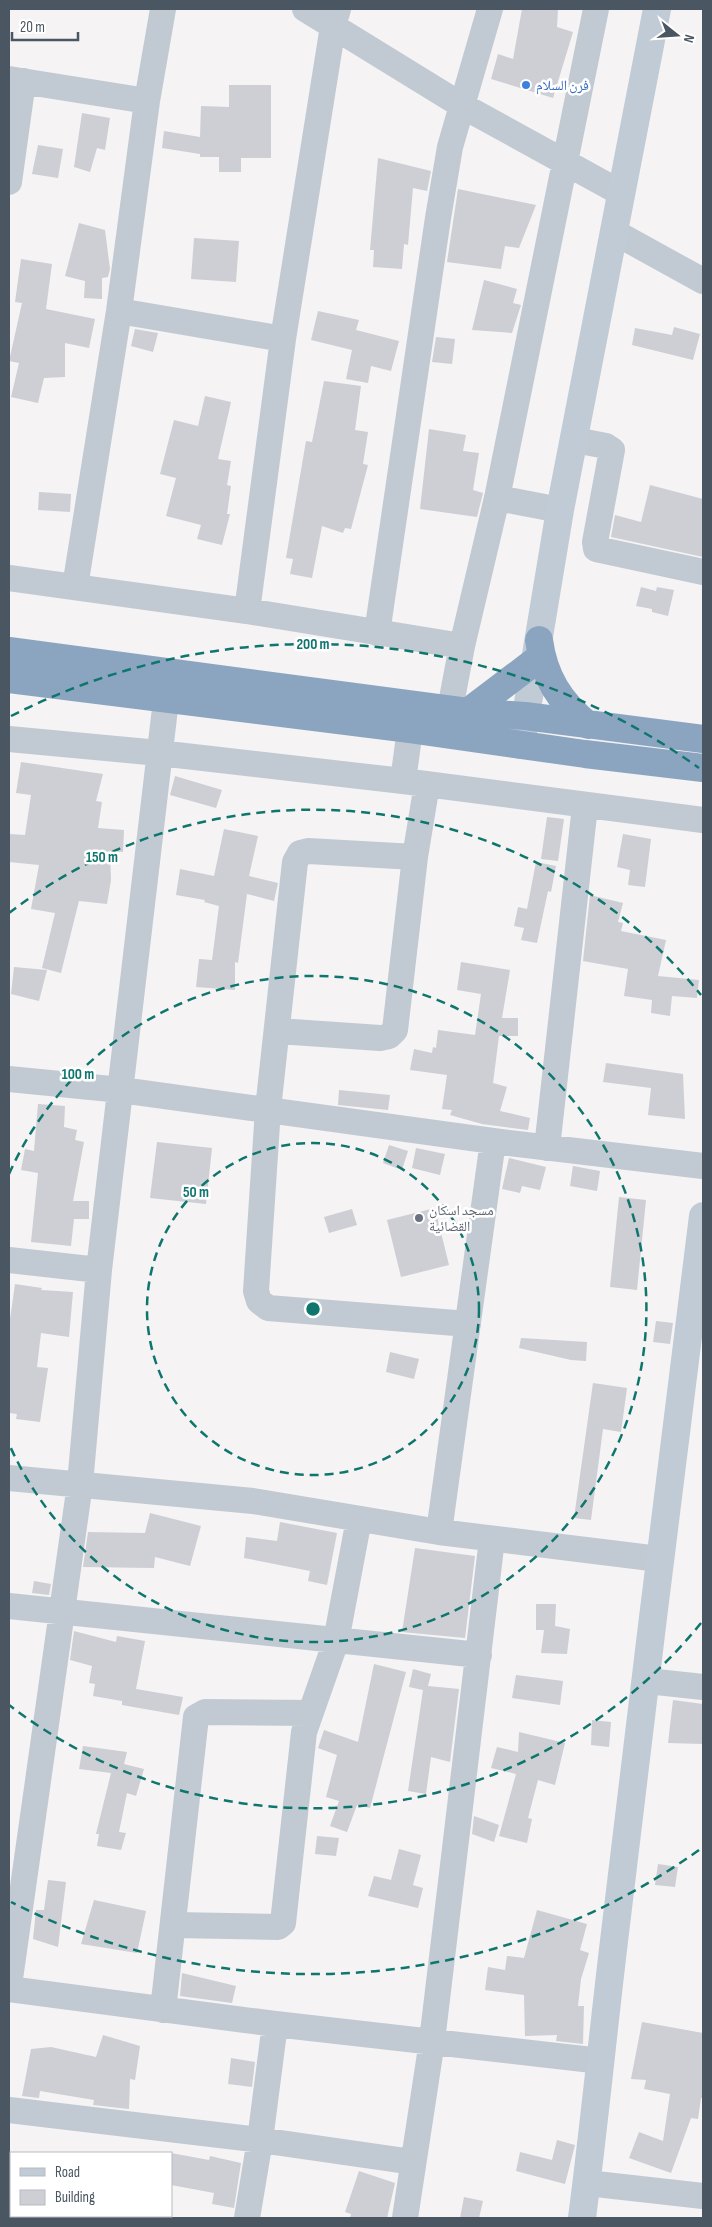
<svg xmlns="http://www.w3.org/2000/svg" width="712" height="2227" font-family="'Sofia Sans Condensed','Noto Naskh Arabic',sans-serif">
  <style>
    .building { fill: #cdcfd5 }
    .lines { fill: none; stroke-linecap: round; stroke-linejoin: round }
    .street { stroke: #c1cad2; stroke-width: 26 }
    .secondary { stroke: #c1cbd6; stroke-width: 28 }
    .highway { stroke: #8ba5c1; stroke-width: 28 }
    .ring { fill: none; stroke: #0f766e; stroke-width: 2.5; stroke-dasharray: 9 6 }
    .shop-dot { fill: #3f7fe0; stroke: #fff; stroke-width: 2 }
    .worship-dot { fill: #6b7280; stroke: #fff; stroke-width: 2 }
    .labels { text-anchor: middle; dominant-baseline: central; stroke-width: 5; stroke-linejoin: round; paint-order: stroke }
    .shop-label { font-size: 14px; fill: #366cbe; stroke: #fff; text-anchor: start }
    .worship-label { font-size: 14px; fill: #5b616d; stroke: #fff; text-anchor: start }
    .centre { fill: #0f766e; stroke: #fff; stroke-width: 2.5 }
    .ring-label { font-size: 15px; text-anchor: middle; font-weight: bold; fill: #0f766e; stroke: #fff; stroke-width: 5; stroke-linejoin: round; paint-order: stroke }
  </style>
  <rect width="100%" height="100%" fill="#f5f3f3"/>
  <path class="building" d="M522 9H558L557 27 573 32 553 98 491 79 498 54 513 59Z
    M229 85H271V158H241V172H219V157H200V154L162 148 164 131 200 137 201 106 229 107Z
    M82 113 110 118 105 150 97 148 90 172 74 167Z
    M38 145 63 149 58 178 32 174Z
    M378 158 431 171 427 191 413 188 408 245 404 244 402 269 373 267 374 250H370Z
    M458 189 536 205 519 248 505 246 501 269 447 262Z
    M79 223 105 230 110 269 108 277 102 278V299L84 298 85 281 65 276Z
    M194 238 239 241 236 282 191 279Z
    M21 259 52 264 46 309 95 319 89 348 65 343V377L44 378 38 403 11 397 19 363 9 361 22 303 15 302Z
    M484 280 517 289 513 303 521 305 512 333 472 330Z
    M318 311 359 320 356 330 399 341 391 371 371 366 368 383 346 379 352 350 311 340Z
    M674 327 700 334 693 360 632 345 635 328 672 335Z
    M135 329 158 333 153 352 131 346Z
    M436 337 455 339 452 364 432 362Z
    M324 381 361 386 355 430 368 432 363 464 368 465 351 529 345 528 343 533 322 526 312 578 290 574 293 559 286 558 306 441 312 442Z
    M205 396 231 402 218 459 231 461 227 485 231 486 227 514H230L222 545 197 539 201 525 166 516 176 478 160 474 174 420 198 426Z
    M429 429 466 435 463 451 479 453 473 490 483 493 477 517 420 509Z
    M650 485 703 499V557L611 537 615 515 641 522Z
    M39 492 71 494 70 512 38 510Z
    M641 587 656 591 657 587 674 590 668 616 652 612V609L636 606Z
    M21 762 103 774 96 801 102 802 98 828 124 830 123 852 110 851 111 880 107 904 79 901 61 973 42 968 55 913 31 909 39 865 9 862V834L25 835 31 795 16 793Z
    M175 776 222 790 216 808 170 795Z
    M547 817 564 819 558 861 541 859Z
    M224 829 258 836 249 876 278 883 274 901 247 894 238 963 235 962V990L196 987 199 959 212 960 219 906 204 902 205 900 176 895 180 869 214 876Z
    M623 834 651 839 645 887 628 885 630 870 617 867Z
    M536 862 556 866 551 892 548 891 537 943 521 940 524 928 514 926 518 907 527 909Z
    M590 895 623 903 618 922 623 923 621 931 666 940 658 976 699 980 697 998 672 996 670 1016 651 1013 652 1000 624 996 628 969 583 961Z
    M461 962 510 970 502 1018H518V1036H499L493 1083 507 1087 500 1111 530 1118 528 1130 482 1124 450 1115 452 1110 442 1109 447 1075 410 1070 414 1049 432 1053 433 1047 436 1048 438 1030 475 1035 481 994 457 990Z
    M14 967 47 970 39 1001 11 994Z
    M606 1063 683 1074 685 1119 648 1115 651 1088 603 1082Z
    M339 1090 390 1095 388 1110 338 1105Z
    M38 1104 65 1106 64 1127 77 1130 75 1140 84 1142 73 1201H89V1219H74L71 1246 31 1242 38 1173 21 1170 25 1149 34 1151Z
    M157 1142 212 1148 206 1204 150 1198Z
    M389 1145 408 1151 402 1170 383 1163Z
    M416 1148 445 1154 440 1175 412 1168Z
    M509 1158 546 1167 540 1190 522 1186 520 1193 502 1189Z
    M573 1166 600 1171 597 1191 570 1186Z
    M619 1197 646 1200 637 1290 610 1287Z
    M435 1208 449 1265 401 1277 387 1220Z
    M352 1209 357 1225 329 1233 324 1217Z
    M15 1284 42 1288 41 1290 73 1292 69 1337 41 1333 37 1367 48 1368 40 1422 16 1419 17 1414 9 1413V1326Z
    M656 1321 673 1323 670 1344 653 1342Z
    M521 1338 587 1342 586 1361 571 1360 519 1348Z
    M390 1352 419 1359 414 1379 386 1372Z
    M593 1383 627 1388 621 1432 603 1429 591 1520 574 1518Z
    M150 1513 201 1526 190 1566 155 1557 154 1568 83 1567 88 1532 145 1533Z
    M280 1522 337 1533 327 1585 308 1581 310 1571 244 1558 246 1537 277 1541Z
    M415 1548 475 1556 465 1638 402 1632Z
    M34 1581 51 1584 49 1595 32 1593Z
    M536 1604H556L555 1626 570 1629 567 1654 541 1653 544 1630H536Z
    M74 1631 116 1642 117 1636 145 1641 136 1689 183 1697 179 1715 122 1705V1701L93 1696 95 1684 89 1683 92 1666 70 1660Z
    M374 1664 406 1672 370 1808 357 1805 347 1832 330 1826 339 1801 326 1797 337 1755 318 1748 324 1730 358 1742Z
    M413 1669 431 1674 428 1686 459 1689 450 1762 431 1757 426 1794 408 1791 423 1690 409 1687Z
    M516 1675 563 1681 560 1705 512 1698Z
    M673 1700 703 1704V1744L668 1743Z
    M592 1720 611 1722 609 1747 591 1745Z
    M519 1732 565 1743 555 1785 538 1780 528 1818 532 1819 527 1843 499 1836 516 1774 491 1768 497 1747 518 1752Z
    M83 1746 127 1752 124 1764 144 1769 136 1796 127 1793 119 1832 126 1833 121 1850 97 1846 99 1834H96L111 1773 79 1769Z
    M474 1816 499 1825 494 1842 472 1834Z
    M317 1836 339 1838 336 1856 315 1854Z
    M399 1849 421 1855 413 1885 423 1888 418 1908 368 1896 374 1876 391 1880Z
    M658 1864 678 1867 675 1887 655 1885Z
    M48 1880 66 1882 58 1947 33 1939 36 1910H44Z
    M94 1900 146 1911 137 1953 81 1944Z
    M537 1910 587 1924 580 1950 589 1953 581 1979 578 2006H584L583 2044 556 2041 557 2035 525 2036 524 1995 485 1990 488 1967 505 1970 507 1956 524 1958Z
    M182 1973 236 1986 232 2003 180 1996Z
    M642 2022 703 2033V2098H701L698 2119 691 2118 671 2173 629 2158 639 2132 663 2141 670 2094 644 2089 646 2080 631 2079Z
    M103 2035 140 2046 135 2080 130 2079 129 2109 93 2105 94 2100 40 2091 39 2098 22 2096 31 2049 51 2047 96 2057Z
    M231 2058 255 2062 252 2087 228 2084Z
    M557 2140 575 2145 565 2184 516 2171 520 2152 552 2160Z
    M171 2153 209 2160 210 2156 241 2163 234 2208 212 2204 214 2193 171 2185Z
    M359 2171 395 2183 387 2218H350L351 2214 345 2212Z
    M464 2197 483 2201 479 2218H460Z"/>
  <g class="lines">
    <path class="street" d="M305 9 461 105 621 193
      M9 79 147 101 163 9
      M9 182 23 81
      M614 232 703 281
      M119 311 283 339
      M575 440 606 446 612 450 595 542 596 549 703 572
      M497 498 560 510
      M9 578 247 611 462 646
      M75 587 119 311 147 101
      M247 611 283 339 333 26 338 9
      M377 633 438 218 450 147 490 9
      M450 709 462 646 497 498 596 9
      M9 739 159 753 403 781 703 820
      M403 781 410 729
      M415 857 308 851 300 853 295 862 268 1109 256 1291 259 1301 268 1308 468 1324
      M278 1031 380 1038 389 1036 395 1030 415 857 427 784
      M9 1079 121 1090 493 1141 703 1166
      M547 1148 585 806
      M9 1260 99 1270
      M9 1478 253 1501 439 1532 659 1559
      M439 1532 493 1141
      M9 1606 479 1655
      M647 1681 703 1687
      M174 1925 278 1927 283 1923 304 1732 336 1641 359 1519
      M9 1986 80 1484 99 1270 166 700
      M9 1989 275 2024 601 2061
      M163 2010 196 1717 205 1712 310 1713
      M9 2110 260 2140 413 2162
      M587 2183 703 2196
      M247 2218 260 2140 275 2024
      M405 2218 432 2041 492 1539"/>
    <path class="secondary" d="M521 745 560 510 657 9
      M582 2218C594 2126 603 2033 614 1941 643 1699 672 1458 703 1216"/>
    <path class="highway" d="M539 640C544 677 560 702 588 725
      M9 651 468 712 525 716 703 739
      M9 679 410 729 585 754 703 768
      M468 712 534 662"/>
  </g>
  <g class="ring">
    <circle cx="313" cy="1309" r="166"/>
    <path d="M9 1174A333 333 0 1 1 9 1444"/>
    <path d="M701 1623A499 499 0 0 1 9 1705M9 913A499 499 0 0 1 701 995"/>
    <path d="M699 1850A665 665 0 0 1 11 1902M11 716A665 665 0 0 1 699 768"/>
  </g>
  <circle class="shop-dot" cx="526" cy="85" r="5"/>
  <circle class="worship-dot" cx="419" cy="1218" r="5"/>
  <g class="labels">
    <g class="shop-label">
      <text x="536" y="85">فرن السلام</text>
    </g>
    <g class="worship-label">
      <text x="429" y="1210">مسجد اسكان<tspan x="429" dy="16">القضائية</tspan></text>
    </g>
  </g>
  <circle cx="313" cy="1309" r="8" class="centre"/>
  <g class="ring-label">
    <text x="313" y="649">200 m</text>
    <text x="102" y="862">150 m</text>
    <text x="78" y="1079">100 m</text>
    <text x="196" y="1197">50 m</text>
  </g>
  <rect width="712" height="2227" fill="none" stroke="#4a5661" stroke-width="20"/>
  <rect x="10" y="2152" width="162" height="65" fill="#ffffff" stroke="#b7bbc0"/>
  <rect x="20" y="2168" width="25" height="8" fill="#c1cbd6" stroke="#b7bbc0"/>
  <text x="55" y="2177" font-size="15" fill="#4a5661">Road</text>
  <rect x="20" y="2190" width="25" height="15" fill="#cdcfd5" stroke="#b7bbc0"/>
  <text x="55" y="2202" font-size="15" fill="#4a5661">Building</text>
  <g transform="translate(677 35) rotate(107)" stroke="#ffffff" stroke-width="4" paint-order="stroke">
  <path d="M0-4L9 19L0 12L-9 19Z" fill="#4a5661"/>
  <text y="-8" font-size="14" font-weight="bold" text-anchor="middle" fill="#4a5661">N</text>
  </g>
  <path d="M12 32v8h66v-8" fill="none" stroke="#4a5661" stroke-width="2.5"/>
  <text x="20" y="32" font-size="15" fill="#4a5661" stroke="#ffffff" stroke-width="4" paint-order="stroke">20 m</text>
</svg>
